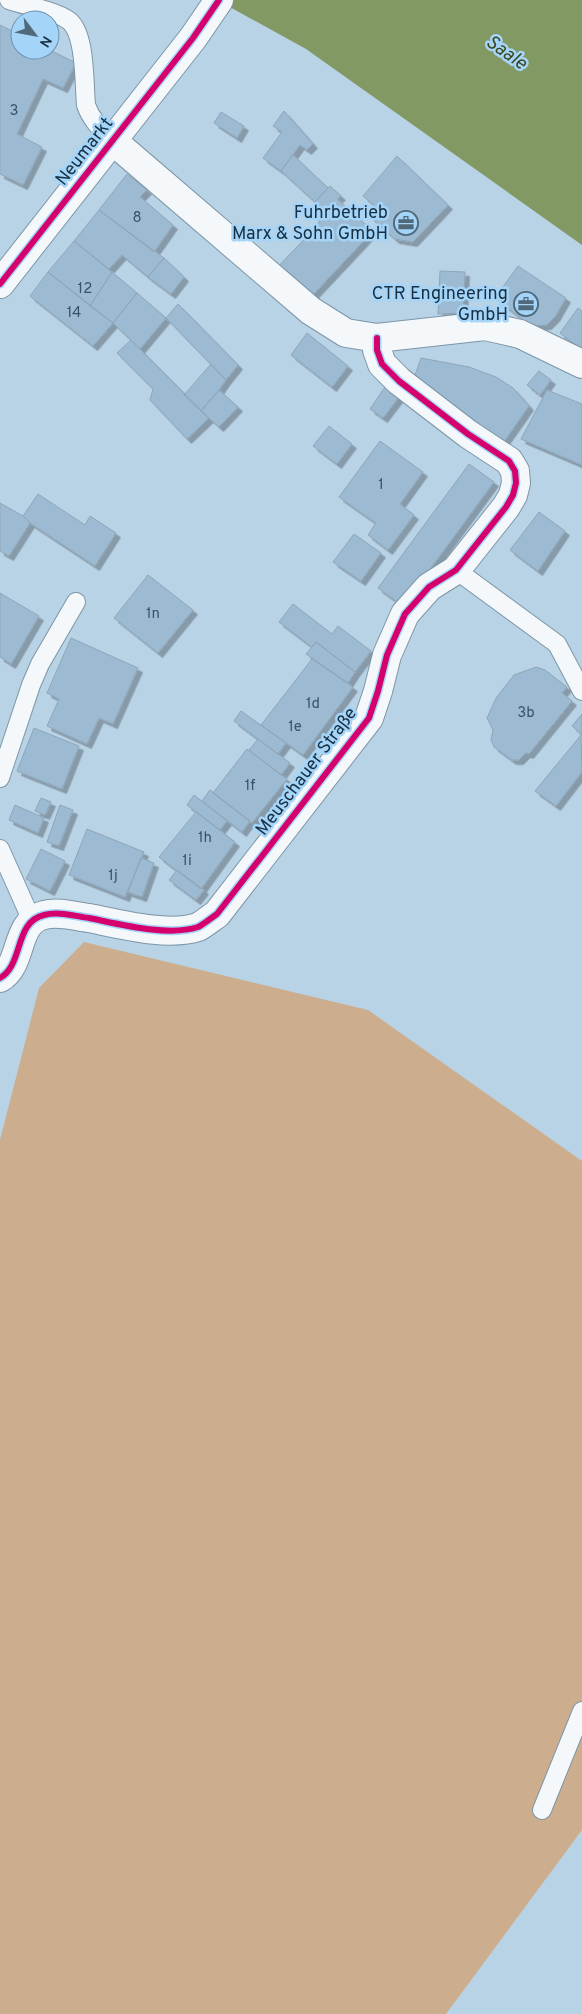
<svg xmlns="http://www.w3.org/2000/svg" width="582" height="2014" font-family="Overpass,sans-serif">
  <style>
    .green { fill: #ccae8f }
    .water { fill: #839964 }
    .building { fill: #9cbbd2; stroke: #8fa5b7; filter: url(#shadow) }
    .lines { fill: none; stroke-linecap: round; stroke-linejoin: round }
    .lane-casing { stroke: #7e96a6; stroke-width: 20 }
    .street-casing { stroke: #7e96a6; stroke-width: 30 }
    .lane { stroke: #f4f8fb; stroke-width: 18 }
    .street { stroke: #f4f8fb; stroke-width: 28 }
    .cycleway-casing { stroke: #a5d4f9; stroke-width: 9 }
    .cycleway { stroke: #d6006c; stroke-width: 6 }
    .labels { text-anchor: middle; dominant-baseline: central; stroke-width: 5; stroke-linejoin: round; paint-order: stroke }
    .number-label { font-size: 15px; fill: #395366 }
    .street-label { font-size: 18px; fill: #183042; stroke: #a5d4f9 }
    .poi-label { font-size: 18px; fill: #183042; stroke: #a5d4f9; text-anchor: end }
    .water-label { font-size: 19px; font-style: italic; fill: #3b471a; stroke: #a5d4f9 }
  </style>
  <defs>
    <filter id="shadow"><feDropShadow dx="4.5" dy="4.5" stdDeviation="0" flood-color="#0004"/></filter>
  </defs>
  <rect width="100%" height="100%" fill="#b8d2e6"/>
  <path class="green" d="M84 942 368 1010 582 1161V1830L446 2014H0V1140L39 988Z"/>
  <path class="water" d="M217 0H582V245L306 49Z"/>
  <path class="building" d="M0 25 20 35V50H50L76 63 63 88 43 79 17 134 42 147 23 185 0 174Z
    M284 111 313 144 307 150 300 145 281 171 263 158 282 132 273 126Z
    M221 112 244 126 237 138 214 123Z
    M293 155 328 188 315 202 281 171Z
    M397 156 448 205 413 242 395 239 374 221 382 212 363 196Z
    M127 174 147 190 140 197 173 225 154 252 99 210Z
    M330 186 341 196 337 199 373 231 310 298 273 272 313 230 326 212 315 202Z
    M99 210 164 258 148 277 122 255 109 269 74 241Z
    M74 241 112 272 90 306 48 272Z
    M164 258 184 277 171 294 148 277Z
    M518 266 566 298 555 317 547 325 531 326 495 298Z
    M440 271 465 272 463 313 438 314Z
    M48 272 113 323 93 346 30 296Z
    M112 272 137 293 113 323 90 306Z
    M137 293 166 318 140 349 113 323Z
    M178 304 238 365 226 380 166 318Z
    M578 308 582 311V350L560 333Z
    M307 333 348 366 332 387 291 355Z
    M131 340 209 418 187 439 150 400 153 389 117 353Z
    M421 358 469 367 496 377 513 388 529 406 501 446 413 381Z
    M211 364 226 380 219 390 201 411 184 395Z
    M539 371 551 380 540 395 527 385Z
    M385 387 399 397 383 418 370 409Z
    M219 390 238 407 219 427 201 411Z
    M547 390 582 404V465L521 439Z
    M329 426 352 444 337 464 313 446Z
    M380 441 423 472 400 504 414 515 388 550 368 535 376 523 339 497Z
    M469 464 494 482 403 606 378 588Z
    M38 494 85 525 90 516 116 533 95 566 30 523 23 516Z
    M0 503 23 516 30 523 9 556 0 551Z
    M539 512 565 531 538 571 510 550Z
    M354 534 381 553 361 581 333 562Z
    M148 575 193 610 158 653 114 618Z
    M0 593 39 616 11 664 0 657Z
    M293 604 332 634 338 626 371 651 355 672 316 642 312 647 279 622Z
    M71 638 138 668 113 724 99 718 87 744 47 726 59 699 47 693Z
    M316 642 355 672 348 683 306 654Z
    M312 659 353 687 303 755 261 725Z
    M536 667 545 670 567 687 562 693 572 701 529 754 526 753 519 760H512L494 747 491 740 493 730 487 718 496 698 514 675Z
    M241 711 286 743 278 754 234 721Z
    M582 714V735L572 726Z
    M34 728 79 746 62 789 17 771Z
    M581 735 582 772 556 806 535 791Z
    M258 739 290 763 281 775 249 750Z
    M247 749 287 779 252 823 213 793Z
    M210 790 250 821 242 832 202 801Z
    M194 795 227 821 220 830 187 805Z
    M41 798 51 802 45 815 35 811Z
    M15 805 44 818 38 833 9 820Z
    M60 805 73 810 59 846 47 842Z
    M196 812 235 842 201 889 159 857Z
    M87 829 144 852 125 897 69 875Z
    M41 849 65 861 50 891 26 879Z
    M141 858 154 863 142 897 128 892Z
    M177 870 204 890 196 900 169 880Z"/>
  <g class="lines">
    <defs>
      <path id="lane" d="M9 0C26 6 53 10 68 20 86 32 84 84 86 105 91 120 102 130 113 141
        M456 570 557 644 582 691
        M0 778 31 685 40 664 76 602
        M0 849 32 921
        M542 1810 582 1711"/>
      <path id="street" d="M113 141 311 311 346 333 377 338 485 326 520 334 582 364
        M0 284 193 38 219 0
        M0 978C24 964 14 922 44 915 58 911 74 916 89 918 119 924 168 937 198 927 204 924 211 918 217 914L369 718 378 691 387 655 405 614 429 587 456 570 506 507 513 495 516 483 515 471 509 461 468 434 399 381 382 364 377 350V338"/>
    </defs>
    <use href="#lane" class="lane-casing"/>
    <use href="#street" class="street-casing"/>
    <use href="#lane" class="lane"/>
    <use href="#street" class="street"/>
    <defs>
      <path id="cycleway" d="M0 284 193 38 219 0
        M0 978C24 964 14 922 44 915 58 911 74 916 89 918 119 924 168 937 198 927 204 924 211 918 217 914L369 718 378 691 387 655 405 614 429 587 456 570 506 507 513 495 516 483 515 471 509 461 468 434 399 381 382 364 377 350V338"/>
    </defs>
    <use href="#cycleway" class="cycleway-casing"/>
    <use href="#cycleway" class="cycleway"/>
  </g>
  <defs>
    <symbol id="office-ring" viewBox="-11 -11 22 22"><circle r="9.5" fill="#a5d4f9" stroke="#50697b" stroke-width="1.5"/><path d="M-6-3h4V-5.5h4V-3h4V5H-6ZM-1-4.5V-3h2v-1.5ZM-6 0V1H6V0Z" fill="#50697b"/></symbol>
  </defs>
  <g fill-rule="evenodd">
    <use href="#office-ring" x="392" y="209" width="28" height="28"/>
    <use href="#office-ring" x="512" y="290" width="28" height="28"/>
  </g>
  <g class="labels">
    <g class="number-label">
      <text x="14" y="111">3</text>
      <text x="137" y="218">8</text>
      <text x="85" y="289">12</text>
      <text x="74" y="313">14</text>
      <text x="381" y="485">1</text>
      <text x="153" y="614">1n</text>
      <text x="313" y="704">1d</text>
      <text x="526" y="713">3b</text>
      <text x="295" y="727">1e</text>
      <text x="250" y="786">1f</text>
      <text x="205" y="838">1h</text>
      <text x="187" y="861">1i</text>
      <text x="113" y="876">1j</text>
    </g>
    <g class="street-label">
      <text transform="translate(85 152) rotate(-52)">Neumarkt</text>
      <text transform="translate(307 772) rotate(-53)">Meuschauer Straße</text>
    </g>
    <g class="poi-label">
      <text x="388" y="213">Fuhrbetrieb<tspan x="388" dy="21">Marx &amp; Sohn GmbH</tspan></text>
      <text x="508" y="294">CTR Engineering<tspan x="508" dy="21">GmbH</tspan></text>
    </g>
    <g class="water-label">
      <text transform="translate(506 53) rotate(35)">Saale</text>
    </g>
  </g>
  <g transform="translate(35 35) rotate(122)"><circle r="24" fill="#a5d4f9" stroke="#6d92b0"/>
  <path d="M0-4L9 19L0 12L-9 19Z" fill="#50697b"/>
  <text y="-8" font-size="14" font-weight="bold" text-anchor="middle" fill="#183042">N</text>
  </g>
</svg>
